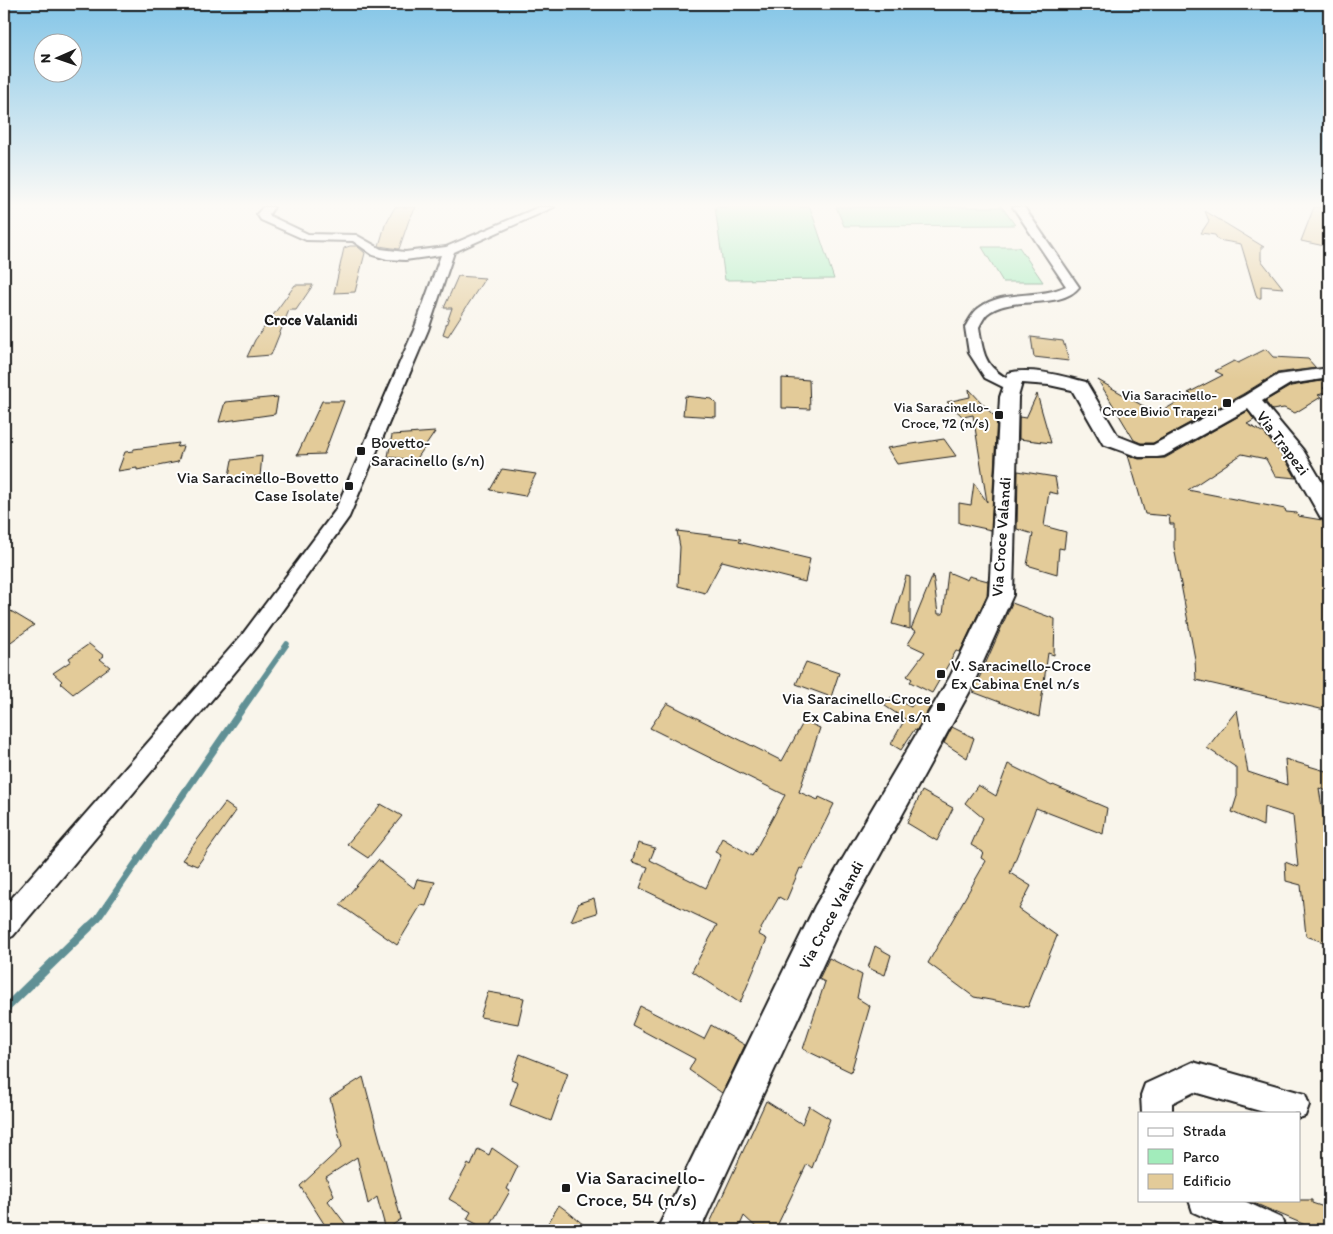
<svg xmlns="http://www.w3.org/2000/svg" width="1333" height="1234" font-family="Itim,sans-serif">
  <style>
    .green { fill: #a2ecbb; stroke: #5f846c }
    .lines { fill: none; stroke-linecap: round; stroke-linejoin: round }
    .stream-far2 { stroke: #609095; stroke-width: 5.5 }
    .stream-far1 { stroke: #609095; stroke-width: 7 }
    .stream { stroke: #609095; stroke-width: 9 }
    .building { fill: #e3cb99; stroke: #1c1c1c }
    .minor-casing { stroke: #1c1c1c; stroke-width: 4 }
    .tertiary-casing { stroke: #1c1c1c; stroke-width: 4 }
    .minor { fill: #fff; fill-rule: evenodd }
    .tertiary { fill: #fff; fill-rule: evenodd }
    .poi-dot { fill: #1c1c1c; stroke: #fff; stroke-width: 2 }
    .labels { text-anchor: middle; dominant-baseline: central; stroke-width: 4; stroke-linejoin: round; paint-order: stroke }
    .far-poi-label { font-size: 14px; fill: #1c1c1c; stroke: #fff; text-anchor: end }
    .far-neighbourhood-label { font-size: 15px; font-weight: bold; fill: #1c1c1c; stroke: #fff }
    .poi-label { font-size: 16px; fill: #1c1c1c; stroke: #fff; text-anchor: start }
    .street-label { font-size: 16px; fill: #1c1c1c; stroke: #fff }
    .near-poi-label { font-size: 19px; fill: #1c1c1c; stroke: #fff; text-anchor: start }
  </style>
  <rect width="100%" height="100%" fill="#f9f5eb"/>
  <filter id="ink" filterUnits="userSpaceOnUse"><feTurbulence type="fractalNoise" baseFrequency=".02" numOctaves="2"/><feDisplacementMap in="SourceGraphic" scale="10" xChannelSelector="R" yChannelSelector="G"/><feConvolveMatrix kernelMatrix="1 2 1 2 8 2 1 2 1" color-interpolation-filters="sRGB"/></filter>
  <g filter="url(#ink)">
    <path class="green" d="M715 207H810L834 279 725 280Z
      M836 207H1002L1015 225 844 226Z
      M982 247H1019L1043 282H1003Z"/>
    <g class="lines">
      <path class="stream-far2" d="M259 684 287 644"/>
      <path class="stream-far1" d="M87 928 98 918 260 683"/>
      <path class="stream" d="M4 1010 89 927"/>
    </g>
    <path class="building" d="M395 207H416L409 220 399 249 379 246 385 225Z
      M1314 207H1329V247L1301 241Z
      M1205 211 1264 247H1261V260L1283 288 1261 286V298H1257L1241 244 1218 240 1215 235 1201 233 1209 221Z
      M350 246H357L365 253 355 292 334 293 344 248Z
      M458 276 485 278 448 336 443 334 452 308H444Z
      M295 285H313L296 310H289L271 355 247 357 255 340Z
      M1031 337 1063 341 1069 361 1034 357Z
      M1266 349 1273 357 1308 359 1316 368 1277 373 1243 394 1153 443H1141L1134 440 1098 380 1157 414 1191 394 1188 393 1223 375 1215 371 1234 361 1238 363Z
      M782 378 809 380 810 409 782 408Z
      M1328 380 1329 386 1323 388 1328 392 1318 395 1321 397 1295 413 1284 408 1272 410 1265 401 1291 386Z
      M969 389 993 415H997L991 530 959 523V503L971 505 974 483 987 502 973 415 963 417 947 402 970 397Z
      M1037 394 1051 443 1019 439V417L1026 418Z
      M685 396 712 399 716 403V417L683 415Z
      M278 397 275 414 219 422 225 402Z
      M322 401H344L324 454 297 455Z
      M1248 411 1254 420 1247 424 1264 433 1285 459 1296 478 1275 476 1266 459 1242 454 1188 490 1285 509 1286 512 1297 513 1298 516 1322 520 1326 526H1329V711L1196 680 1195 659 1174 547V524H1170L1169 516 1145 514 1128 455 1139 459 1165 458Z
      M435 432 416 460 388 457 392 435Z
      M944 439 956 456 897 464 887 448Z
      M179 443 177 447 183 446 178 462 137 470V468L118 471 125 452 133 451 134 449Z
      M262 456 260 476 228 481 232 460Z
      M502 469 536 474 525 496 490 490Z
      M1018 471 1055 477 1058 494 1049 492 1044 526 1066 532 1064 549 1059 548 1057 574 1027 565 1033 534 1017 529Z
      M677 531 741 539 739 542 810 559 805 582 722 561 705 593 678 586 680 547Z
      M948 572 967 580 969 576 988 581 987 595 960 652 956 651 932 693 910 682 912 679 907 676 925 652 908 644 916 631 911 629 933 575 938 614H943Z
      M906 576 910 577V629L892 624Z
      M1012 603 1055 619 1054 655 1048 653 1039 717 973 692Z
      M4 607 34 625 4 647Z
      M89 644 104 656 100 659 110 667 73 694 60 683 62 681 53 673 71 661 69 658Z
      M806 662 839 673 831 697 796 684Z
      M891 697 911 707 915 701 930 707 916 731 914 730 901 750 891 744 905 719 885 706Z
      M667 703 782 761 804 721 820 728 799 792 818 800 819 797 834 804 802 869 800 868 786 901 779 897 758 934 767 939 740 1003 692 971 717 925 640 888 648 867 632 862 638 843 655 848 650 860 706 888 721 855 715 852 722 838 752 856 785 795 650 728Z
      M1237 710 1248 772 1287 785 1285 759 1329 772V792L1319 788 1327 840H1329V944L1306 936 1301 885 1286 881 1285 862 1298 867 1293 816 1264 807 1263 826 1232 812 1237 796V768L1207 748Z
      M952 727 974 738 967 758 944 743Z
      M1008 764 1052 786 1053 785 1107 808 1103 834 1036 808 1010 873 1031 886 1019 909 1057 936 1028 1007 974 997 928 963 986 861 981 858 983 852 971 845 983 818 965 803 978 785 996 796Z
      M922 791 953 808 937 841 907 823Z
      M225 803 236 811 197 866 182 860Z
      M381 804 402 816 368 858 347 844Z
      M378 860 414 888 417 879 435 882 426 906 421 905 397 945 340 905Z
      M594 898 597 913 571 921 579 903Z
      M875 946 891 955 885 975 868 968Z
      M829 958 862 975 857 998 870 1006 851 1072 803 1049 825 982 819 979Z
      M488 992 524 998 518 1024 480 1017Z
      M640 1006 704 1039 711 1025 745 1045 722 1093 689 1070 695 1059 632 1025Z
      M520 1054 568 1073 551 1121 510 1105 518 1082 511 1079Z
      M363 1077 401 1219 386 1230 377 1197 368 1204 357 1157 326 1177 334 1195 328 1201 350 1230H328L300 1186 342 1147 330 1098Z
      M766 1101 802 1124 809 1106 830 1119 812 1168 807 1164 775 1230H759L744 1216 738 1230H720L710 1223Z
      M492 1148 518 1166 507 1189 510 1191 488 1230 467 1219 471 1212 449 1199 468 1164 471 1166 478 1149 489 1155Z
      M1247 1200H1312V1203L1327 1208 1329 1230H1317Z
      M559 1205 567 1211 590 1230H544Z"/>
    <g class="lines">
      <defs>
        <path id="minor" d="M263 207H274L269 214 270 216 308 234 356 235 381 249 405 252 446 247 539 207H554L454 252 428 330 349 517 256 647 13 936 4 940V907L242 635 335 511 414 330 441 255 405 260 387 259 373 255 353 241 306 240 261 220 257 214Z
          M1013 207H1024L1079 287C1060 311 1011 294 987 314 984 317 981 323 979 327 984 361 986 367 1016 384L1018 387 1016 390 1011 391 985 378 969 353 965 327C969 321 973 312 979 308 1003 289 1039 300 1066 286Z
          M1193 1062 1305 1094 1309 1105 1305 1116 1299 1118V1113H1267L1194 1092 1172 1103V1113H1142L1141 1095 1145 1084Z
          M1189 1200H1242L1281 1218 1286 1230H1233L1193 1212Z"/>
        <path id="tertiary" d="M1329 368V378L1290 384 1262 401 1303 450 1329 494V521L1321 518 1287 458 1248 409 1164 456 1157 457H1139L1103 444 1072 390 1049 385 1022 383 1018 397 1013 595 970 691 839 930 700 1230H657L815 906 950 677 989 595 1000 397 1008 373C1032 367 1062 376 1086 382L1118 436 1141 445H1153L1244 396 1278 375Z"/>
      </defs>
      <use href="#minor" class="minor-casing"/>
      <use href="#tertiary" class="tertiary-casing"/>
      <use href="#minor" class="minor"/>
      <use href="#tertiary" class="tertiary"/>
    </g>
  </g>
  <linearGradient id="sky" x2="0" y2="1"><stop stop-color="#83c5e7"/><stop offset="0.54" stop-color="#fcfaf6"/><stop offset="1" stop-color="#fcfaf6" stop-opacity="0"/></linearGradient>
  <rect width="1333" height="380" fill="url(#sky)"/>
  <g class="poi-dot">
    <rect x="1222" y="398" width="10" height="10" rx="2.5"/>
    <rect x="994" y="410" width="10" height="10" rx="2.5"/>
    <rect x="356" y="446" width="10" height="10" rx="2.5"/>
    <rect x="344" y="481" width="10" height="10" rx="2.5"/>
    <rect x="936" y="669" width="10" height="10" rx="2.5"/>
    <rect x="936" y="702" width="10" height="10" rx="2.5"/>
    <rect x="561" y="1183" width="10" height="10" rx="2.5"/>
  </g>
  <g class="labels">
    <g class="far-poi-label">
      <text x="1217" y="395">Via Saracinello-<tspan x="1217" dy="16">Croce Bivio Trapezi</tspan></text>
      <text x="989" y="407">Via Saracinello-<tspan x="989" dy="16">Croce, 72 (n/s)</tspan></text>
    </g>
    <g class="far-neighbourhood-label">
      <text x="311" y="320">Croce Valanidi</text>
    </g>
    <g class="poi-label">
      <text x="371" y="442">Bovetto-<tspan x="371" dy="18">Saracinello (s/n)</tspan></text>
      <text x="339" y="477" text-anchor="end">Via Saracinello-Bovetto<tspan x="339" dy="18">Case Isolate</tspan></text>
      <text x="951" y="665">V. Saracinello-Croce<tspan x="951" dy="18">Ex Cabina Enel n/s</tspan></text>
      <text x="931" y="698" text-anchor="end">Via Saracinello-Croce<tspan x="931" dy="18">Ex Cabina Enel s/n</tspan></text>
    </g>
    <g class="street-label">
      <text transform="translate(1283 443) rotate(53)">Via Trapezi</text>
      <text transform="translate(1001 537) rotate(-86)">Via Croce Valandi</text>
      <text transform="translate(831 915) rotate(-62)">Via Croce Valandi</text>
    </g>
    <g class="near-poi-label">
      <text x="576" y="1177">Via Saracinello-<tspan x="576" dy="22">Croce, 54 (n/s)</tspan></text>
    </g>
  </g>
  <rect width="1333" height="1234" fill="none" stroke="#fff" stroke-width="20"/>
  <rect x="10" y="10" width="1313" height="1214" fill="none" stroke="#1c1c1c" stroke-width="2" filter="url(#ink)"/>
  <rect x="1138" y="1112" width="162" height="90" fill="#ffffff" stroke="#a4a4a4"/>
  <rect x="1148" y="1128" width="25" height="8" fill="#ffffff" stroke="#a4a4a4"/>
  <text x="1183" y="1136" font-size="15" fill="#1c1c1c">Strada</text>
  <rect x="1148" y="1149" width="25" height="15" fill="#a2ecbb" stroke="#a4a4a4"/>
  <text x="1183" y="1162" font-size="15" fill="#1c1c1c">Parco</text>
  <rect x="1148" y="1174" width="25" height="15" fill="#e3cb99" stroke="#a4a4a4"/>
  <text x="1183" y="1186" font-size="15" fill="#1c1c1c">Edificio</text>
  <g transform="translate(58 58) rotate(268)"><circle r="24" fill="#ffffff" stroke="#a4a4a4"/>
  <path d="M0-4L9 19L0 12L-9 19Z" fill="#1c1c1c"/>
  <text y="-8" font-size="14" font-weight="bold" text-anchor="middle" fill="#1c1c1c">N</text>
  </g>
</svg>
